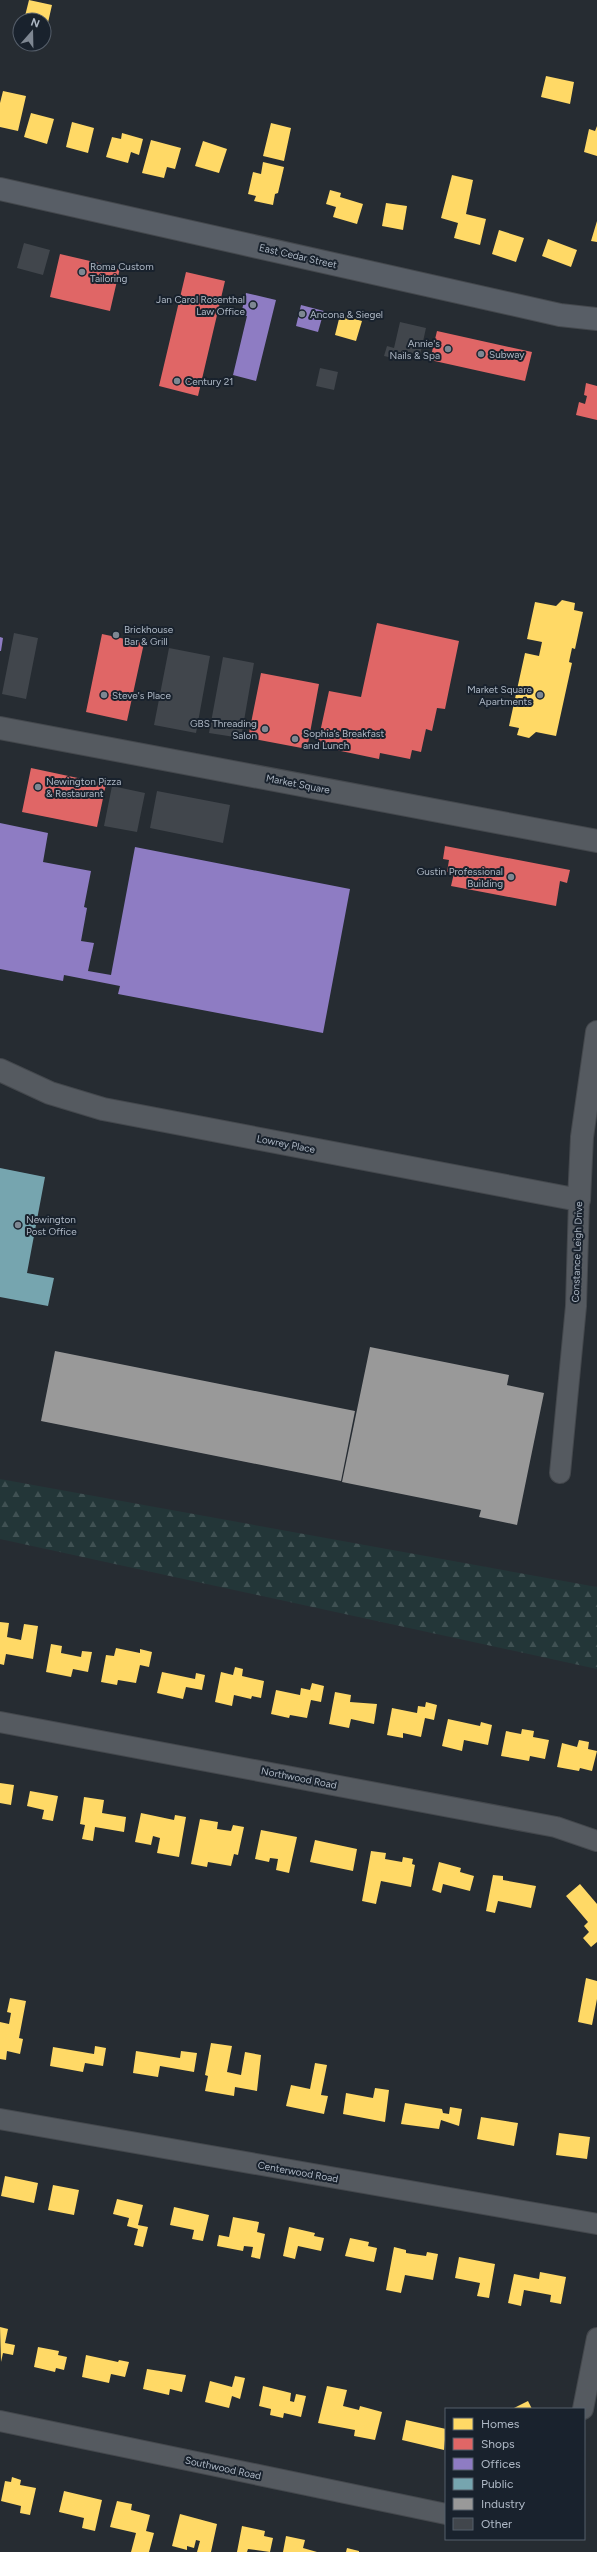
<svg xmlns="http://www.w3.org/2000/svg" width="597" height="2552" font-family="Figtree,sans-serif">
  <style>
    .forest { fill: url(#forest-firs) }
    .homes { fill: #ffd966 }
    .shops { fill: #e06666 }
    .offices { fill: #8e7cc3 }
    .public { fill: #76a5af }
    .industry { fill: #999 }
    .building { fill: #41464c }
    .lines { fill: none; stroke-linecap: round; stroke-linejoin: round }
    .minor-casing { stroke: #44484d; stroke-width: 22 }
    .tertiary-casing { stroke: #44484d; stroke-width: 24 }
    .secondary-casing { stroke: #44484d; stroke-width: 24 }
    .minor { stroke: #555a60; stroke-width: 20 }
    .tertiary { stroke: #555a60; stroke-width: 22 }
    .secondary { stroke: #585e66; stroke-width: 22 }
    .poi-dot { fill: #7e8792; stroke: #19222d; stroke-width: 1.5 }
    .labels { text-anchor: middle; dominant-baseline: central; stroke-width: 4; stroke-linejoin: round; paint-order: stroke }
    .street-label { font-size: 10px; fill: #aeb8c5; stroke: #19222d }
    .poi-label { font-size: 10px; fill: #aeb8c5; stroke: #19222d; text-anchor: start }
  </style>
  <defs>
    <pattern id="forest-firs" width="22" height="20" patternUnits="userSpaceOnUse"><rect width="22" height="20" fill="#233638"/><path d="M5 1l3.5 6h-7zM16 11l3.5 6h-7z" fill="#405153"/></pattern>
  </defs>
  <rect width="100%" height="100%" fill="#262c32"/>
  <path class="forest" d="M0 1479 597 1587V1669L0 1539Z"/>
  <path class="homes" d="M29 0 52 5 47 27 44 26V20H24Z
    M546 76 574 82 570 104 541 97Z
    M3 91 26 96 18 131 0 127V103Z
    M31 113 54 119 47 144 24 137Z
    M72 122 94 128 88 153 66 147Z
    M271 123 291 128 284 161 263 156Z
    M597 126V156L584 152 589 129 595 131Z
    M122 133 143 139 139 155 131 152 128 163 106 157 112 137 121 139Z
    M151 140 181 148 175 169 167 167 164 178 142 173Z
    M203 141 227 149 219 173 195 166Z
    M263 162 284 167 278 193 275 194 273 205 254 201 256 196 248 194 253 172 261 174Z
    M452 175 473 180 466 214 486 219 480 245 454 238 458 223 441 218Z
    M330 190 341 193 340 197 363 204 357 224 333 217 336 207 326 204Z
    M386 203 407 206 403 230 382 226Z
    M597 221V242L591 241Z
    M499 230 524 238 516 262 492 254Z
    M548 239 577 250 571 267 542 256Z
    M340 315 362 321 356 341 335 335Z
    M562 600 575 603 574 610 583 612 575 649 572 648 569 662 572 663 556 736 536 732 529 738 517 735 519 728 509 726 525 653 539 656 542 642 527 639 535 602 556 606Z
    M0 1622 9 1623 7 1637 21 1640 24 1624 38 1626 33 1659 6 1654 4 1665 0 1664Z
    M51 1644 62 1646 61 1653 81 1657 82 1651 92 1652 88 1672 73 1669 71 1677 46 1672Z
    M116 1648 140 1653V1649L152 1652 149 1667 140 1665 136 1683 118 1680 117 1685 101 1682 106 1655 114 1656Z
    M235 1667 243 1669 242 1676 264 1681 261 1698 252 1696 251 1699 234 1695 232 1706 215 1702 221 1672 233 1675Z
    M162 1672 195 1679 196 1673 205 1675 202 1690 186 1687 183 1699 157 1693Z
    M312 1683 324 1686 321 1702 311 1700 307 1718 290 1715 289 1718 271 1714 276 1690 300 1695 301 1688 310 1690Z
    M335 1692 351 1695 350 1702 377 1704 374 1724 351 1719 349 1728 329 1724Z
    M426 1702 437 1705 434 1720 425 1718 421 1737 403 1733V1738L387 1735 392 1708 417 1713 418 1706 425 1707Z
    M448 1719 480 1726 481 1722 492 1725 488 1745 464 1740 462 1751 442 1746Z
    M522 1729 534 1731 533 1737 549 1740 545 1759 530 1756 529 1761 501 1756 506 1731 521 1734Z
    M579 1740 589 1742 588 1749 597 1751 592 1771 580 1768 579 1771 557 1767 562 1743 577 1747Z
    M0 1783 14 1785 11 1805 0 1803Z
    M30 1791 58 1796 53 1821 42 1819 44 1810 27 1806Z
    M84 1797 104 1800 102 1813 126 1817 124 1832 95 1827 93 1841 82 1839 85 1825 80 1824Z
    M141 1813 174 1820 175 1815 186 1817 179 1857 157 1853 160 1838 153 1836 151 1845 135 1842Z
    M200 1819 218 1822 217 1829 231 1831 233 1825 244 1827 238 1855 234 1854 231 1866 208 1862 207 1867 191 1864Z
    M261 1830 297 1837 289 1873 276 1870 278 1859 270 1858 269 1862 255 1859Z
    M315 1840 357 1849 353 1871 310 1862Z
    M371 1851 386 1853 385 1859 402 1862 403 1857 413 1859 412 1864 415 1865 411 1887 381 1881 376 1904 362 1901Z
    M439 1862 461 1868 460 1872 474 1876 470 1891 443 1884 441 1893 432 1890Z
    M493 1875 503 1876V1880L536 1886 531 1908 498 1901 495 1913 486 1911Z
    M580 1884 597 1904V1942L591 1947 583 1938 589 1932 584 1926 588 1922 566 1896Z
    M586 1978 597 1981V1999L592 2025 578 2022Z
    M10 1998 26 2001 19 2038 23 2039 20 2054 7 2051 6 2060 0 2059V2022L9 2024 11 2013 7 2012Z
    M211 2043 232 2046 227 2072 241 2075 245 2052 261 2055 257 2091 235 2087 234 2096 205 2091 208 2076 205 2075Z
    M95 2046 106 2048 103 2066 85 2063 83 2072 50 2066 53 2047 94 2054Z
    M136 2051 180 2058 181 2051 197 2053 194 2072 160 2066 158 2077 133 2073Z
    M315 2063 327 2065 321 2095 328 2096 324 2114 286 2106 291 2085 310 2089Z
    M375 2088 389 2090 385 2122 343 2114 346 2093 373 2098Z
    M405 2103 442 2109 443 2113 449 2114 450 2107 462 2109 459 2126 441 2120 439 2129 401 2124Z
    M481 2117 518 2123 514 2146 477 2139Z
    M559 2133 590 2137 587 2159 556 2155Z
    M5 2176 38 2183 34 2203 1 2196Z
    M53 2185 79 2190 74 2215 48 2210Z
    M117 2199 143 2205 138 2225 148 2227 143 2247 134 2245 138 2229 127 2226 129 2218 113 2214Z
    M174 2207 209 2215 203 2241 192 2239 194 2230 170 2225Z
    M233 2217 259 2222 257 2232 265 2234 260 2259 251 2257 253 2247 244 2246 243 2251 217 2246 219 2235 229 2237Z
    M289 2227 315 2233 314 2236 324 2238 321 2251 298 2246 295 2259 283 2256Z
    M350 2238 369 2242 368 2246 377 2248 374 2262 345 2256Z
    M394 2247 406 2250V2253L426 2256 427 2252 438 2254 433 2280 405 2275 401 2293 386 2290Z
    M459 2257 495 2264 489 2298 477 2296 480 2283 455 2278Z
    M540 2272 566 2277 561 2304 550 2302 551 2295 524 2290 521 2306 508 2303 514 2274 539 2279Z
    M0 2327 8 2329 5 2343 15 2345 13 2355 3 2353 1 2362Z
    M38 2347 59 2351 58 2355 67 2357 64 2370 56 2368 55 2372 34 2367Z
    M86 2355 118 2362 119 2360 129 2362 125 2377 111 2374 109 2383 82 2377Z
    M147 2369 186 2375 182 2392 170 2389 169 2395 143 2389Z
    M235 2376 245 2378 240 2399 232 2396 229 2408 205 2402 210 2381 232 2387Z
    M263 2386 291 2393 290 2401 294 2402 296 2394 306 2396 301 2417 284 2413 283 2418 270 2415 271 2409 259 2406Z
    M327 2386 347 2390 343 2406 359 2410 360 2406 382 2412 375 2440 354 2436 355 2430 318 2423Z
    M528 2401 532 2409H512Z
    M406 2420 446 2429 444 2450 402 2440Z
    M12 2477 21 2480 20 2485 36 2488 30 2515 20 2513 21 2506 1 2501 5 2481 11 2482Z
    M64 2491 102 2500 95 2531 82 2528 84 2518 59 2512Z
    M117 2501 132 2504 131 2510 150 2515 146 2531 154 2533 149 2552H131L136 2533 110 2527Z
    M180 2514 217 2524 211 2552H197L200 2541 196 2540 194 2548 187 2546V2550L172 2546Z
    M242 2526 265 2531 264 2536 273 2538 270 2552 248 2549 247 2552H237Z
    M286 2536 305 2540 303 2548 317 2552H283Z
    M347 2548 359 2551V2552H346Z"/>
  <path class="shops" d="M60 254 120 268 110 311 50 297Z
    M186 272 225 281 198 396 159 386Z
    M437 331 532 352 525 381 430 360Z
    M586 383 597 386V420L576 415 579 402 585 404 587 396 584 395Z
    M377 623 459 641 445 709 437 708 432 731 426 729 421 752 412 750 410 759 380 753 379 759 317 746 329 691 361 697Z
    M102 634 144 643 127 721 86 712Z
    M261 673 319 684 307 749 248 738Z
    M31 768 106 784 97 827 22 812Z
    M445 846 570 870 567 883 560 881 556 906 451 886 454 873 447 872 449 860 443 859Z"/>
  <path class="offices" d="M246 293 276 300 256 381 233 375 247 316 241 314Z
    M301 305 324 311 318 332 296 326Z
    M0 637 3 638 1 651H0Z
    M0 823 48 833 43 862 91 871 84 907 87 908 81 941 94 943 88 971 111 975 135 847 350 889 323 1033 118 994 120 986 64 975 63 981 0 969Z"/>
  <path class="public" d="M0 1168 45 1177 27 1273 54 1278 48 1306 0 1297Z"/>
  <path class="industry" d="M370 1347 509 1375 507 1385 544 1393 517 1525 479 1517 481 1510 342 1482Z
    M55 1351 355 1411 341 1481 41 1421Z"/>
  <path class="building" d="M24 243 50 250 43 275 17 268Z
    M400 322 426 328 420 355 404 351 402 360 384 356 387 346 394 348Z
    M320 368 338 372 334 390 316 386Z
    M14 633 38 638 26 699 2 694Z
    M169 648 210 656 196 733 154 725Z
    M223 657 254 663 241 738 209 733Z
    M112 786 145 793 137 832 104 826Z
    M157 791 230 805 223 843 150 828Z"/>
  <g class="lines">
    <defs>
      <path id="minor" d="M560 1473 576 1306 579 1200
        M0 1722 556 1827 597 1841
        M0 2119 597 2224
        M583 2409 597 2338
        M0 2421 446 2514"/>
      <path id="tertiary" d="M0 728 597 841
        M0 1070 50 1093 103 1109 579 1200 582 1137 597 1032"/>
      <path id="secondary" d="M0 189 560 315 597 319"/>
    </defs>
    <use href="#minor" class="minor-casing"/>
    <use href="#tertiary" class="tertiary-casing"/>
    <use href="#secondary" class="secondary-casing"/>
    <use href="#minor" class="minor"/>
    <use href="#tertiary" class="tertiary"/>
    <use href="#secondary" class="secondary"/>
  </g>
  <g class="poi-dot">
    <circle cx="82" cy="272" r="4"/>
    <circle cx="253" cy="305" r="4"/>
    <circle cx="302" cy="314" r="4"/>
    <circle cx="448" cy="349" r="4"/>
    <circle cx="481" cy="354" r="4"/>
    <circle cx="177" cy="381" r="4"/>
    <circle cx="116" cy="635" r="4"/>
    <circle cx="104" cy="695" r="4"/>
    <circle cx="540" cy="695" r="4"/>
    <circle cx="265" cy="729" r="4"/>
    <circle cx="295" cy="739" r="4"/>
    <circle cx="38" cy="787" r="4"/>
    <circle cx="511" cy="877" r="4"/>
    <circle cx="18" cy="1225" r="4"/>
  </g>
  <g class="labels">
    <g class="street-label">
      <text transform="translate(298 256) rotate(13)">East Cedar Street</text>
      <text transform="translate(298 784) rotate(11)">Market Square</text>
      <text transform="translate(286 1144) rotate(11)">Lowrey Place</text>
      <text transform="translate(577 1252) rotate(-88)">Constance Leigh Drive</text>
      <text transform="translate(299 1778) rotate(11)">Northwood Road</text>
      <text transform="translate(298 2172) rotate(10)">Centerwood Road</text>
      <text transform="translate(223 2468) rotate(12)">Southwood Road</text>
    </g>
    <g class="poi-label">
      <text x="90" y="266">Roma Custom<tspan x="90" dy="12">Tailoring</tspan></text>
      <text x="245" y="299" text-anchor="end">Jan Carol Rosenthal<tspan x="245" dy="12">Law Office</tspan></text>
      <text x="310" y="314">Ancona &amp; Siegel</text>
      <text x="440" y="343" text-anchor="end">Annie's<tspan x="440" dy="12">Nails &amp; Spa</tspan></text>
      <text x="489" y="354">Subway</text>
      <text x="185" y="381">Century 21</text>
      <text x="124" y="629">Brickhouse<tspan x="124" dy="12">Bar &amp; Grill</tspan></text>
      <text x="532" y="689" text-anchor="end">Market Square<tspan x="532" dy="12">Apartments</tspan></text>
      <text x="112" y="695">Steve's Place</text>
      <text x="257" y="723" text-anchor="end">GBS Threading<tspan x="257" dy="12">Salon</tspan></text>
      <text x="303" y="733">Sophia’s Breakfast<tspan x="303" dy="12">and Lunch</tspan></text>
      <text x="46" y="781">Newington Pizza<tspan x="46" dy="12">&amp; Restaurant</tspan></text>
      <text x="503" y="871" text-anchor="end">Gustin Professional<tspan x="503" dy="12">Building</tspan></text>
      <text x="26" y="1219">Newington<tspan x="26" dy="12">Post Office</tspan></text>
    </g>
  </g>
  <rect x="445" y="2408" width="140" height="132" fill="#19222d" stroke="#555e6a"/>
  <rect x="453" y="2418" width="20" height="12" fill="#ffd966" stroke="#555e6a"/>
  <text x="481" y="2428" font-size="12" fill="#aeb8c5">Homes</text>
  <rect x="453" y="2438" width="20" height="12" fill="#e06666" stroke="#555e6a"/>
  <text x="481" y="2448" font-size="12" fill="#aeb8c5">Shops</text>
  <rect x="453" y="2458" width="20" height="12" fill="#8e7cc3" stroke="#555e6a"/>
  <text x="481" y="2468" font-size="12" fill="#aeb8c5">Offices</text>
  <rect x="453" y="2478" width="20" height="12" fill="#76a5af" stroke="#555e6a"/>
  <text x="481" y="2488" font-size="12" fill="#aeb8c5">Public</text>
  <rect x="453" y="2498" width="20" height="12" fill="#999999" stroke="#555e6a"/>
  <text x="481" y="2508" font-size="12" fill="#aeb8c5">Industry</text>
  <rect x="453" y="2518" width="20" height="12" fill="#41464c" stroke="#555e6a"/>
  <text x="481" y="2528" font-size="12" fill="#aeb8c5">Other</text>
  <g transform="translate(32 32) rotate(20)"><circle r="19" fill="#19222d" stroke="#555e6a"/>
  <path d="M0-3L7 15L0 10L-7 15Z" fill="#7e8792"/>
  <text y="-6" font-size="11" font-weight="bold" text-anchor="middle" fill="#aeb8c5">N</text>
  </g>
</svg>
